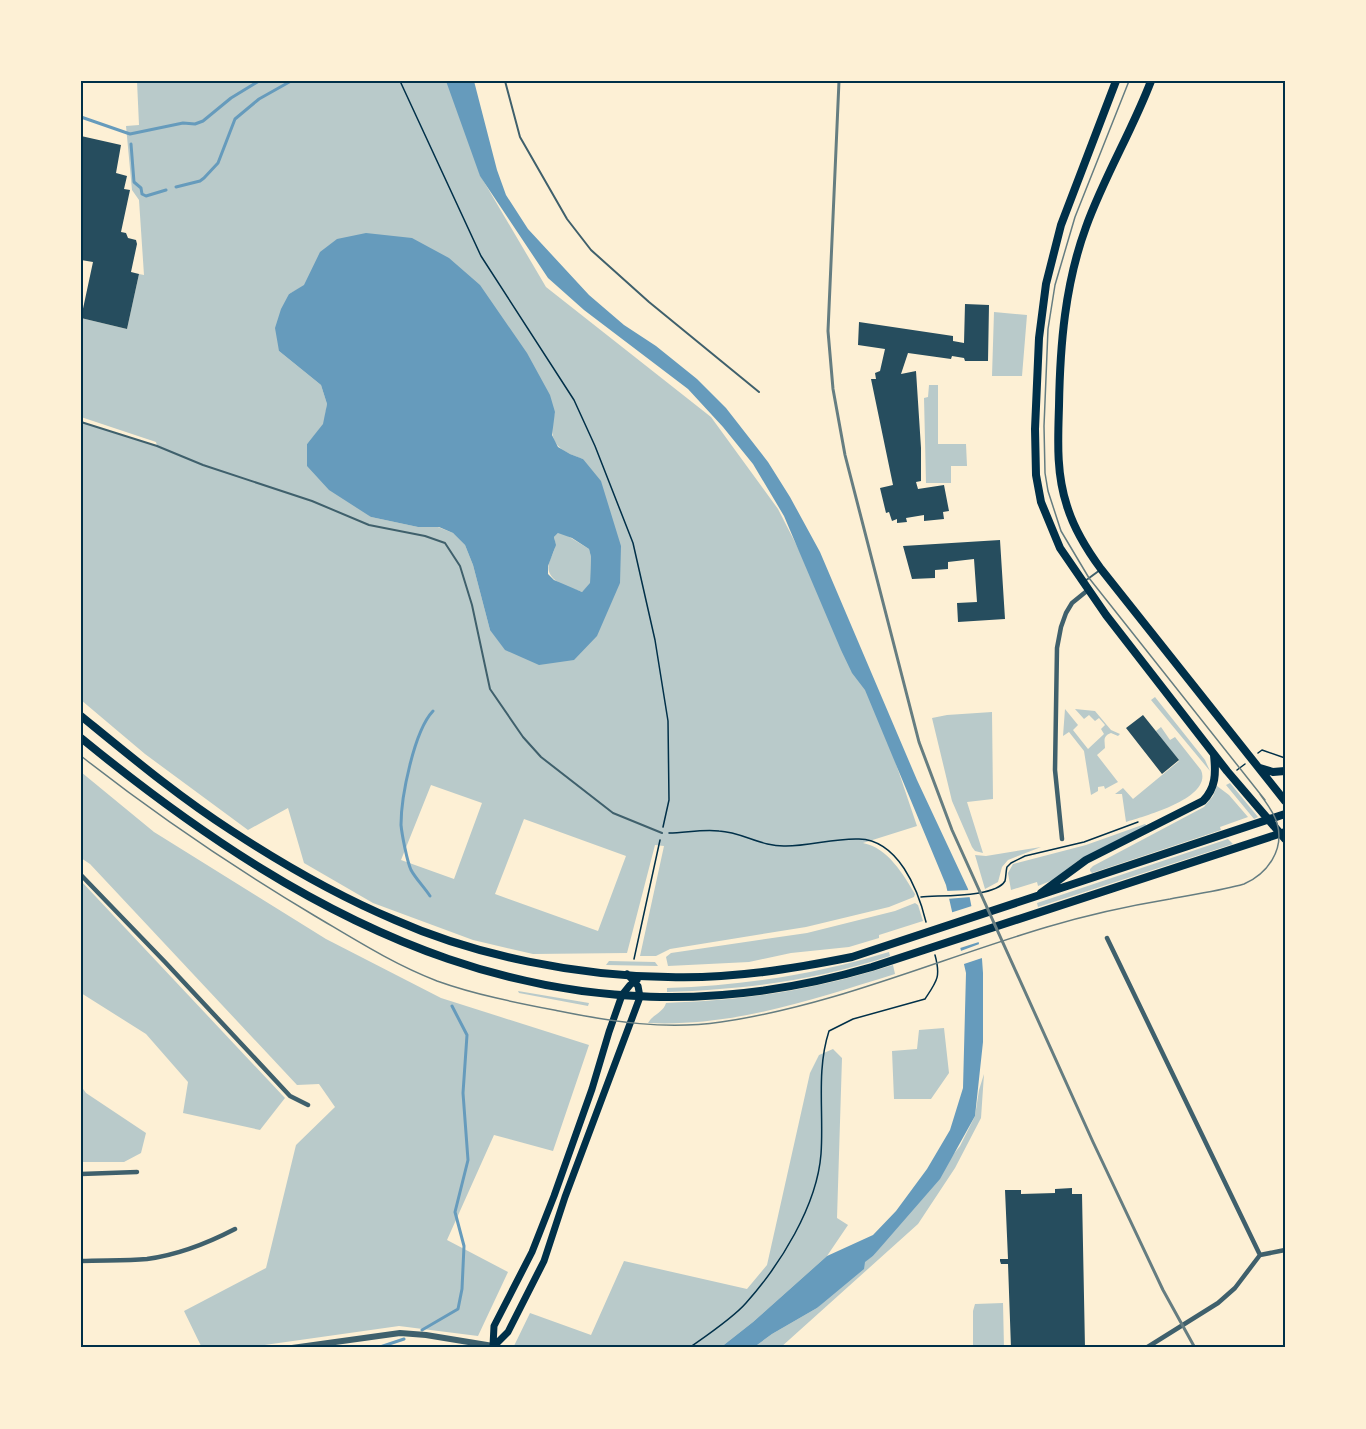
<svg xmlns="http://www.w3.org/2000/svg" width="1366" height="1429" font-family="Barlow,sans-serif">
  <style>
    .green { fill: #b9caca; fill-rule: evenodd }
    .water { fill: #669bbc; fill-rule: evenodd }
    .pier { fill: #fdf0d5 }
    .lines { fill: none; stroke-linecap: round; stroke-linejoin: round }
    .stream { stroke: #669bbc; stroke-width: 3 }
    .building { fill: #264d5e }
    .path { stroke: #003049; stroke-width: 1.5 }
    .service { stroke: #3f606c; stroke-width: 2 }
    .minor { stroke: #3f606c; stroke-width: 4.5 }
    .tertiary { stroke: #3f606c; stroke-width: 6 }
    .secondary { stroke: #003049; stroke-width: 7 }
    .primary { stroke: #003049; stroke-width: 8 }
    .tram { stroke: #657d81; stroke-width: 1.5 }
    .rail { stroke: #657d81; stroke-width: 3 }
    .neatline { fill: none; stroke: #003049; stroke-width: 2 }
  </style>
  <rect width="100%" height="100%" fill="#fdf0d5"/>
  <path class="green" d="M137 81H454L480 175 546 287 711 417 778 509 871 690 917 826 863 843C888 848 903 874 915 894L914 897 889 907 806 927 670 949 656 956H640L664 846 655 845 627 953 533 954 473 940 373 903 304 863 288 808 248 830 145 754 81 700V422L157 446 156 442 81 417V318L127 329 139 274 144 275 139 200 132 190 126 126 139 125ZM304 286 555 412C547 441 556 450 583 459L620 583 490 630 473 565 465 545 453 533 438 527H418L371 517 307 444 324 424 327 404 321 385 279 351 289 294ZM431 785 482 803 454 879 401 860ZM524 819 626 856 598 931 495 894Z
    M994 312 1027 315 1022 376H992Z
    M929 385H938V444H966L967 466H951V483H926L924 398 928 397Z
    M558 533H563L589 549 591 557 590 584 582 592C566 586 542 580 550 560 554 551 557 546 554 537Z
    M1155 697 1205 760 1210 771 1151 700Z
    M1065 709 1078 725 1073 730 1088 749 1104 734 1101 729 1105 725 1099 718 1095 721 1089 715 1084 719 1075 709 1095 711 1111 730 1120 734 1118 736 1111 733C1102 736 1105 742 1105 748L1097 755 1118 782 1105 789 1104 786 1098 787V791L1091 795 1084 751 1069 732 1063 736Z
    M992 712 993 799 967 802 983 853 975 851 972 847 952 801 932 718 947 715Z
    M1161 727 1170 740 1175 737 1201 770C1213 798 1145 816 1126 822L1122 794H1115L1123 788 1133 799 1179 761 1156 731Z
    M81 772 154 832 326 939 441 998 589 1045 553 1151 494 1135 447 1240 508 1272 478 1336 399 1326 243 1348H202L184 1311 266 1268 296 1145 335 1107 319 1084 297 1085 90 864 81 858Z
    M1230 783 1258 817 1254 819 1226 785Z
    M1217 786 1229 795 1248 817 1220 827 1221 830 1092 873 1090 871V869L1093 866 1204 807 1213 796Z
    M1145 824 1147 826 1079 860 1053 880 1038 886 1037 882 1011 890 1008 873 1013 864 1086 845Z
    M1228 839 1233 844 1038 907 1037 903Z
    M1041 847 1008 860 1002 867 998 882 985 889 975 855 986 856Z
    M81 881 285 1098 260 1130 183 1113 188 1082 146 1034 81 993Z
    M915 903 918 905 923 921 879 935V938L849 947 791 953 749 962 668 966 666 957 671 953 807 933 895 911Z
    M889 952 890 956C813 981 747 989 667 992V988C743 986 816 974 889 952Z
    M609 961 655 962 658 966 606 965Z
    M893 965 895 974C814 999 734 1027 648 1023 653 1014 663 1013 666 1003 749 1000 814 990 893 965Z
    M518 991 589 1003 588 1006 519 993Z
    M944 1028 949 1073 931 1099H894L892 1051 917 1049 919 1030Z
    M833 1049 842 1058 837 1218 848 1225 827 1256 753 1322 720 1348H513L530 1313 591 1335 624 1261 747 1289 767 1265 810 1073 819 1055Z
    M984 1074 981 1118 955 1168 918 1224 780 1348H753L772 1334 817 1308 864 1262 873 1256 960 1146 975 1116 979 1090Z
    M81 1086 86 1093 146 1133 141 1153 124 1162H81Z
    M1003 1303 1004 1348H973V1311L975 1304Z"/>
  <path class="water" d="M446 81H474L497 170 506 195 528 229 589 295 624 325 656 346 697 379 726 408 768 462 790 497 820 552 917 780 968 889 982 959 983 973V1042L975 1116 940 1179 873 1256 865 1262 864 1269 817 1308 772 1334 753 1348H720L753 1322 827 1256 873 1235 896 1211 927 1169 950 1130 963 1088 966 973 946 885 865 690 852 673 841 650 784 516 753 464 723 427 688 389 584 310 548 278 480 176Z
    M366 233 412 238 449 258 480 285 527 353 550 395 555 412 552 435 558 447 570 454 583 459 601 481 621 546 620 583 597 636 574 660 539 665 505 650 490 630 473 565 465 545 453 533 439 527H418L371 517 329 490 307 466V444L323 424 327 404 321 385 279 351 275 328 281 309 289 294 304 285 320 252 337 239ZM558 533 572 538 589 549 591 557 590 583 582 592 554 580 548 574V566L556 545 554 537Z"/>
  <path class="pier" d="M970 890 971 897 946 899 945 891Z
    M975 905 982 941 957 949 950 913Z
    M982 943 985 957 961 965 958 952Z"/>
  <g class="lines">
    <path class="stream" d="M81 117 130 134 183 123 195 124 203 121 231 98 259 81
      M131 144 134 182 141 188 142 194 146 196 166 190
      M176 187 200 181 204 178 218 163 235 119 259 99 291 81
      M430 896C424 887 416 879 411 870 407 861 402 835 401 825 401 797 414 731 433 711
      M422 1330 458 1309 462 1289 464 1246 455 1212 468 1160 463 1093 467 1035 452 1006
      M377 1348 404 1339"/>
  </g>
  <path class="building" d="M81 136 121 145 116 173 127 176 124 189 130 190 121 232 126 233 128 238 136 240 137 244 131 272 139 274 127 329 81 318 93 262 81 260Z
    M965 304 989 305 988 361H965L964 358 952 356 951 359 908 353 901 374 916 371 921 448V481L916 482 918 489 944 485 949 511 943 512 944 519 924 521V515L906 518 907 522 897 523V519L892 521 889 512 886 513 880 488 893 485 871 379H876L875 373 880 371 885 349 858 345 859 322 953 336V341L964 343Z
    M1000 540 1005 619 958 622 957 603 977 602 974 559 948 562V569L935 570V578L912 579 903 546Z
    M1143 715 1179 760 1162 774 1126 728Z
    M1072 1188V1194H1082L1085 1348H1011L1008 1264H1001L1000 1261V1259H1008L1005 1190H1021V1194L1055 1193V1189Z"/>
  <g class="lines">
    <path class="path" d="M400 81 481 256 574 400 595 446 633 543 655 640 668 721 669 800 663 827
      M1258 753 1262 750 1285 758
      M1237 770 1245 764
      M669 833C685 833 702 829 719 831 742 832 762 847 786 846 810 846 834 838 859 839 898 840 918 889 926 922
      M921 897C939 895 995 898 1005 881 1006 877 1006 870 1007 867L1011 863 1025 856 1084 842 1138 822
      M634 959 660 840
      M689 1348C706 1336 733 1318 746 1303 780 1265 817 1206 821 1154 824 1113 816 1071 829 1031L853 1019 925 999C937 981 941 977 935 955"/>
    <path class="service" d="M505 81 520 137 567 219 591 250 649 302 759 392
      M81 422 157 446 203 465 312 501 369 525 425 536 445 543 460 566 472 605 490 689 523 737 541 757 613 813 662 833
      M1085 581 1100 570"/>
    <path class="minor" d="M1062 839 1055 770 1057 648 1061 627 1066 613 1072 603 1088 590
      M81 875 165 962 290 1096 308 1105
      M1107 938 1260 1255
      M81 1174 137 1172
      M1260 1255 1285 1250
      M81 1261C103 1260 125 1261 147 1259 177 1255 208 1243 235 1229
      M1146 1348 1218 1303 1235 1288 1260 1255"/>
    <path class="tertiary" d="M292 1348 400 1333 426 1335 493 1346"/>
    <path class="secondary" d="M493 1346 494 1326 532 1252 554 1196 592 1089 609 1032 622 995 630 985 637 980
      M492 1348 508 1332 544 1261 565 1197 640 997 638 986 627 974"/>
    <path class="primary" d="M1116 81 1061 225 1046 284 1039 338 1035 429 1036 475 1041 502 1060 548 1106 615 1227 771 1285 839
      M1151 81C1132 131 1104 177 1086 227 1065 284 1060 345 1059 406 1058 439 1056 473 1067 506 1074 529 1087 550 1101 569L1285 801
      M81 716C130 756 179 797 232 831 284 865 338 896 395 920 476 956 579 976 668 977 730 979 792 969 852 957L1285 814
      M81 738C317 931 561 1058 872 967L1285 832
      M1260 768 1273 772 1285 771
      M1041 893 1086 860 1203 801C1216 788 1216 773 1214 755"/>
    <path class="tram" d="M1129 81 1075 217 1055 285 1048 329 1044 426 1045 473 1048 491 1061 531 1089 578 1265 800
      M81 756C156 815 233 867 315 916 354 939 393 964 437 981 476 995 518 1003 559 1011 613 1022 666 1030 721 1022 833 1006 939 959 1047 927 1087 915 1128 906 1170 899 1194 894 1220 891 1244 884 1267 874 1285 850 1277 823 1274 812 1266 803 1260 794"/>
    <path class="rail" d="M839 81 828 331 833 389 845 455 919 742 952 830 1093 1142 1163 1290 1195 1348"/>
  </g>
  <rect width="1366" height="1429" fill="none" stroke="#fdf0d5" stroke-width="165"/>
  <rect x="82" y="82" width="1202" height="1264" class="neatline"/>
</svg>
